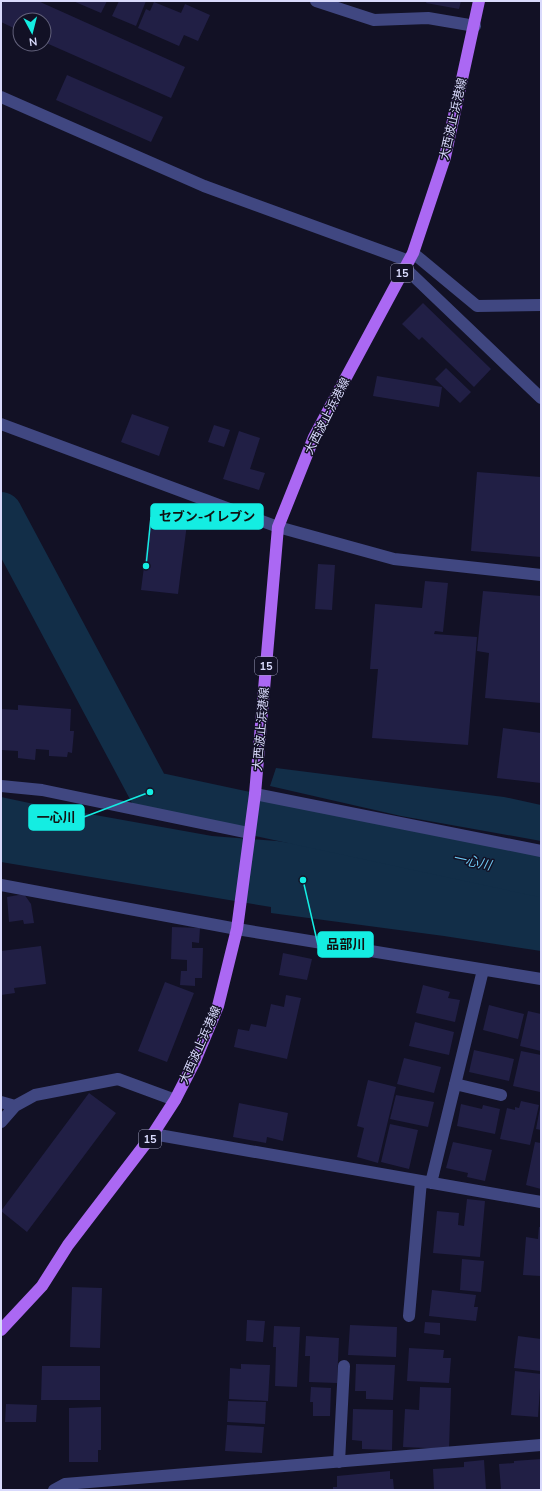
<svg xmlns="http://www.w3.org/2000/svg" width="542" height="1491" font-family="'Nunito Sans','Noto Sans JP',sans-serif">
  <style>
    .water { fill: #122e48 }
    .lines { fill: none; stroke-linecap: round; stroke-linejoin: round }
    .river { stroke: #122e48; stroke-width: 42 }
    .building { fill: #211f45 }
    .minor { stroke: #404781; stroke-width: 12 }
    .major { stroke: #ab68f3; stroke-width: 12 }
    .labels { text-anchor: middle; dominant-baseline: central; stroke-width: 3; stroke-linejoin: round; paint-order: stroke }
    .shield { fill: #121125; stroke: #9d9ebc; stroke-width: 1 }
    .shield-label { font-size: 11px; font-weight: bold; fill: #d9dafc }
    .street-label { font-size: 12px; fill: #d9dafc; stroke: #121125 }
    .water-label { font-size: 13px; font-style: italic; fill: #6fcaf4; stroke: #121125 }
    .leader { fill: none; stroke: #14ede2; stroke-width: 1.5 }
    .callout-dot { fill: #14ede2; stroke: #121125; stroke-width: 1.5 }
    .callout { fill: #14ede2; stroke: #14ede2; stroke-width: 1.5 }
    .callout-label { font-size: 13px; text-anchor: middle; font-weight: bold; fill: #111 }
  </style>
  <rect width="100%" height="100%" fill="#121125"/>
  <path class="water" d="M276 768 504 797 541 805V841L401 816 270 786Z
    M1 797 34 804 212 836 277 841 489 873 541 883V951L444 936 271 913V907L1 862Z"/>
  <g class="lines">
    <path class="river" d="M1 513 150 792 541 876"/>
  </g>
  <path class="building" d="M3 1H38L185 67 171 98 44 42V20H20V31L1 22V7Z
    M73 1H107L101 13Z
    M119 1H146L136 26 112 16Z
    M427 1H461L459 9 426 3Z
    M154 2 181 13 185 4 210 15 198 41 184 35 179 46 138 28 146 9 150 11Z
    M67 75 163 117 151 142 56 100Z
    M423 303 491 369 474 387 422 337 419 340 402 324Z
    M446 368 471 392 460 403 435 379Z
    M377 376 442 387 439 407 373 396Z
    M132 414 169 427 159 456 121 442Z
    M214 425 230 430 224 447 208 442Z
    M239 431 260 438 250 469 265 473 259 490 223 479Z
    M477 472 541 477V557L471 551Z
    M151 512 188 516 178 594 141 590Z
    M318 564 335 565 332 610 315 609Z
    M425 581 448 583 443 632 435 631 434 634 477 637 468 745 372 738 378 669H370L375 604 422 608Z
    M483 591 541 596V703L485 698 489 653 477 651Z
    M18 705 71 709 70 731H74L72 753 68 752 67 757 49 756V750L36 749 35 760 18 758V751L1 750V709L18 710Z
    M503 728 541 733V783L497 778Z
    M24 894 31 904 34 923 24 924 23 920 9 922 7 897Z
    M172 927 200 928 199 943 192 942V948H203L202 978H195V986L180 985 181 971H187V960L171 959Z
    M41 946 46 984 14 988 15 993 1 995V951Z
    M283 953 312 959 307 980 279 975Z
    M165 982 194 993 167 1062 138 1051Z
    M423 985 450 992 448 998 460 1000 455 1022 416 1013Z
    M286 995 301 998 287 1059 234 1047 238 1029 249 1031 251 1024 266 1027 271 1004 284 1007Z
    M489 1005 524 1014 518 1039 483 1030Z
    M528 1011 541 1014V1051L520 1046Z
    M415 1022 454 1032 449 1055 409 1046Z
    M474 1050 514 1059 509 1081 469 1072Z
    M521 1051 541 1055V1085L540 1092 513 1086Z
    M404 1058 441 1067 434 1093 397 1084Z
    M368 1080 396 1087 378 1163 357 1157 364 1128 357 1126Z
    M89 1093 116 1113 27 1232 1 1211Z
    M396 1095 434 1102 428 1127 390 1119Z
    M521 1101 539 1105 530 1145 500 1139 507 1108 515 1110V1107L519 1108Z
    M239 1103 288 1113 283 1141 267 1137 266 1143 233 1137Z
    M461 1104 482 1109 483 1105 500 1109 495 1134 457 1126Z
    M540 1108H541V1130L536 1129Z
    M390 1124 418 1130 409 1169 381 1162Z
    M453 1142 492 1150 485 1181 467 1177 468 1173 446 1168Z
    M535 1142 541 1143V1189L526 1185Z
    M467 1199 485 1201 480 1257 433 1253 437 1211 459 1213 458 1225 464 1226Z
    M539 1227H541V1276L523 1275 526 1237 538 1239Z
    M462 1259 484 1261 481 1292 460 1290Z
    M72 1287 102 1288 100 1348 70 1347Z
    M432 1290 476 1295 474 1307H478L476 1321 429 1316Z
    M247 1320 265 1321 263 1342 246 1341Z
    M425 1322 440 1323V1335L424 1333Z
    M350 1325 397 1327 396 1357 348 1355Z
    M274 1326 300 1327 297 1387 275 1386 276 1347H273Z
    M306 1336 339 1338 337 1383 309 1382 310 1356H305Z
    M518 1336 541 1339V1371L514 1368Z
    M409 1348 444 1350 443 1358H451L449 1383 407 1381Z
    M241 1364 270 1365 268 1401 229 1399 230 1368 241 1369Z
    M356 1364 395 1365 393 1400 366 1399V1391H355Z
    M42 1366H100V1400H41Z
    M515 1371 541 1374 538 1417 511 1415Z
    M311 1387 331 1388 330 1416H313V1402H310Z
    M420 1387 451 1388 449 1449 403 1447 405 1409 419 1410Z
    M228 1401 266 1402 265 1424 227 1422Z
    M6 1404 37 1405 36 1422H5Z
    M101 1407V1450H98V1462H69V1408Z
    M353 1409 393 1410 392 1450 362 1449V1441L352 1440Z
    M227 1425 264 1427 262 1453 225 1451Z
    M541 1459V1490H501L499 1464 514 1463V1461Z
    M484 1460 486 1490H434L433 1469 464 1467V1462Z
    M390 1471V1479H393L394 1490H333V1487H337V1476Z"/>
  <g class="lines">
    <path class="minor" d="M316 1 374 20 428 18 475 26
      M1 97 204 186 409 261
      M413 253 477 306 541 305
      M405 268 541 398
      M1 424 278 527 394 559 541 575
      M1 786 42 790 249 833
      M255 794 541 851
      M1 885 237 929 541 979
      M455 1084 501 1095
      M1 1102 15 1106
      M1 1122 15 1106 35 1095 118 1079 175 1100
      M153 1134 541 1202
      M431 1183 483 970
      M409 1316 421 1181
      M339 1462 344 1366
      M54 1490 65 1484 541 1445"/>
    <path class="major" d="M1 1330 42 1286 68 1245 153 1134 175 1100 195 1061 218 1006 237 929 255 794 278 527 314 437 413 253 445 157 479 1"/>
  </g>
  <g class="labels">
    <g class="shield">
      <rect x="391" y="264" width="22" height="18" rx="3"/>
      <rect x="255" y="657" width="22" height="18" rx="3"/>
      <rect x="139" y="1130" width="22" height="18" rx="3"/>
    </g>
    <g class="shield-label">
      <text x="402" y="273">15</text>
      <text x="266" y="666">15</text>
      <text x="150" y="1139">15</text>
    </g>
    <g class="street-label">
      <text transform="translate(453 119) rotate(-77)">大西波止浜港線</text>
      <text transform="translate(327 416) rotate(-63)">大西波止浜港線</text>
      <text transform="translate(261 729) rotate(-85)">大西波止浜港線</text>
      <text transform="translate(200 1045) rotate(-66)">大西波止浜港線</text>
    </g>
    <g class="water-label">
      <text transform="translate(472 862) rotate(12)">一心川</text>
    </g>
  </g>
  <path class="leader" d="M146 566L151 517M150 792L84 817M303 880L318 945"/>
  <g class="callout-dot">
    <circle cx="146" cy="566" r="4"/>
    <circle cx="150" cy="792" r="4"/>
    <circle cx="303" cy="880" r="4"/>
  </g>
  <g class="callout">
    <rect x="151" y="504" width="112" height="25" rx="4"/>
    <rect x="29" y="805" width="55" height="25" rx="4"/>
    <rect x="318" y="932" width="55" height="25" rx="4"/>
  </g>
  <g class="callout-label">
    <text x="207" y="521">セブン-イレブン</text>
    <text x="56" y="822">一心川</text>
    <text x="346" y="949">品部川</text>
  </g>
  <rect width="542" height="1491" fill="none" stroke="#d9dafc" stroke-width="4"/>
  <g transform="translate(32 32) rotate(173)"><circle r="19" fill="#121125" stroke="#62617b"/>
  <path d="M0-3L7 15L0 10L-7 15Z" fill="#14ede2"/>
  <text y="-6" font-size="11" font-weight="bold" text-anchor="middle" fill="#d9dafc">N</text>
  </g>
</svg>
